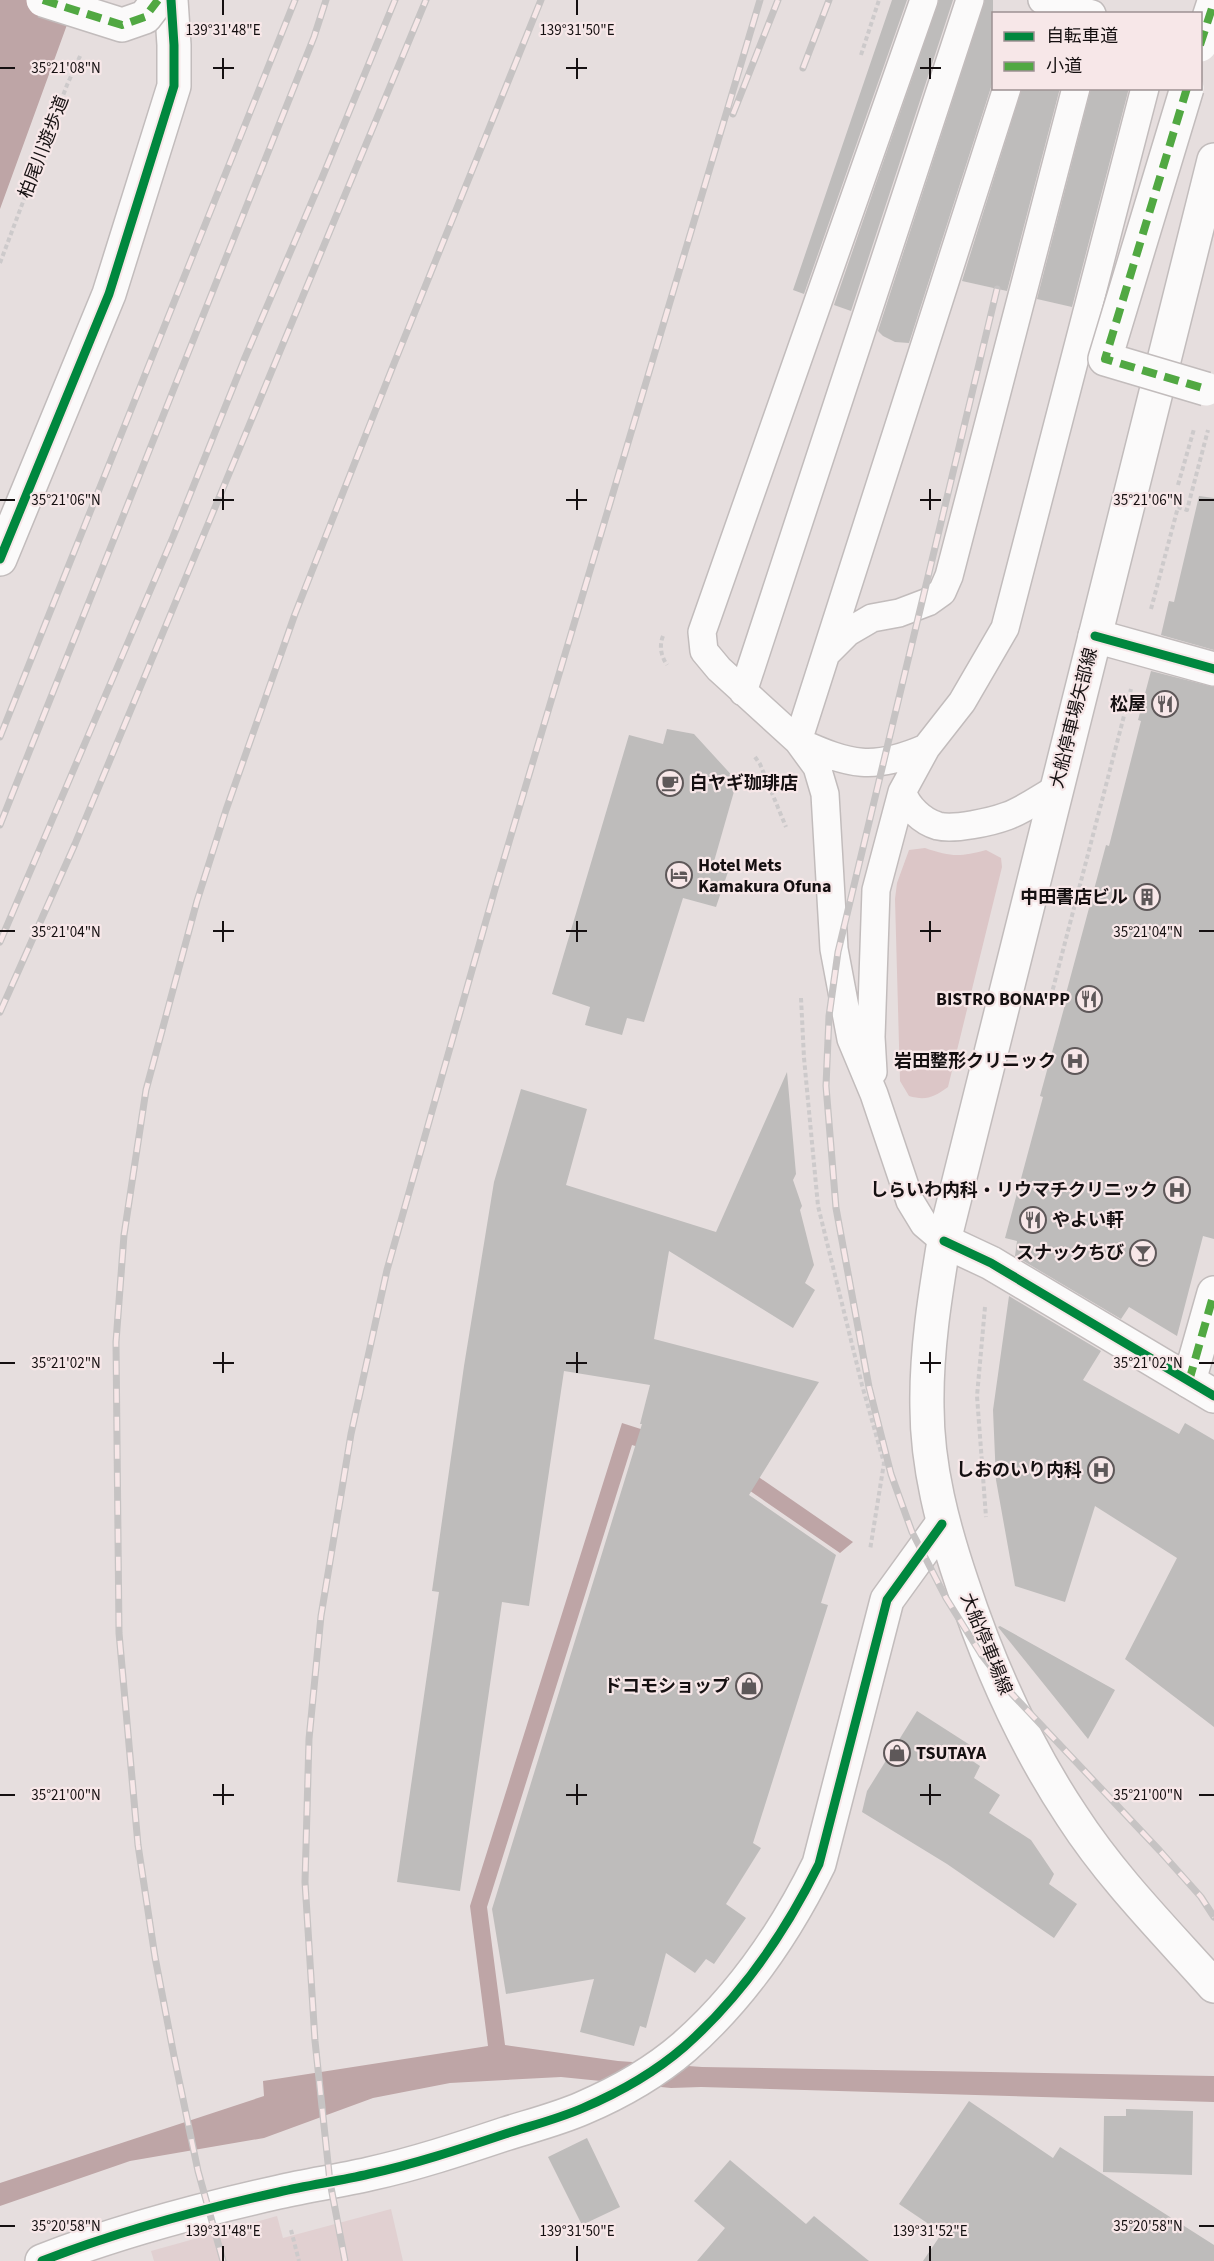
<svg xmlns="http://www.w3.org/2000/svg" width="1214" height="2261" font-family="'Source Sans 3','Noto Sans JP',sans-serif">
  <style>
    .built { fill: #e1d0d1 }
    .green { fill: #dcc6c7 }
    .water { fill: #bea5a6 }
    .building { fill: #bebcbb }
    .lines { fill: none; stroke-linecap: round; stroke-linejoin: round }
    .service-casing { stroke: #c2bcbc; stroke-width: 30 }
    .pedestrian-casing { stroke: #c2bcbc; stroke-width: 36 }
    .minor-casing { stroke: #c2bcbc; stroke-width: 36 }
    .tertiary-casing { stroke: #c2bcbc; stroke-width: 36 }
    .secondary-casing { stroke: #c2bcbc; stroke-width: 36 }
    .path { stroke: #cdcacb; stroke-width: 4; stroke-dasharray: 4.5 3; stroke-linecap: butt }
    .service { stroke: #fbfafa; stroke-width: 27 }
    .pedestrian { stroke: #fbfafa; stroke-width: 33 }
    .minor { stroke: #fbfafa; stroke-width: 33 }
    .tertiary { stroke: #fbfafa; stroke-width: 33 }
    .secondary { stroke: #fbfafa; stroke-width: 33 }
    .rail-casing { stroke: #c6c3c3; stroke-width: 7 }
    .rail { stroke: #f7e7e8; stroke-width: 4.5; stroke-dasharray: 14; stroke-linecap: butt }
    .pedestrian-bridge-casing { stroke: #c2bcbc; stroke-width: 36; stroke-linecap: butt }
    .pedestrian-bridge { stroke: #fbfafa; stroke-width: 33 }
    .quiet { stroke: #51a842; stroke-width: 8; stroke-dasharray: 15 8; stroke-linecap: butt }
    .cycleway-casing { stroke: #f7e7e8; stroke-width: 13 }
    .cycleway { stroke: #00873e; stroke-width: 9 }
    .ticks { fill: none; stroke: #151011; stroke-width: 2 }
    .labels { text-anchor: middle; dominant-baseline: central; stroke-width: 4.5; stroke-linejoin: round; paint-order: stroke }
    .street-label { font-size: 18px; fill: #151011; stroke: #f7e7e8 }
    .poi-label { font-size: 18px; font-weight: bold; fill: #151011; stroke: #f7e7e8; text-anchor: end }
    .ticks-label { font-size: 15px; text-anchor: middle; fill: #151011; stroke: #f7e7e8; stroke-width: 4.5; stroke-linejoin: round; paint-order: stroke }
  </style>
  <rect width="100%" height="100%" fill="#e6dede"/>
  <path class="built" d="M391 2209 403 2261H154L151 2251 277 2216 283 2238Z"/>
  <path class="green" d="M925 848C951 857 960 857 986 850L1001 858 1002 867 948 1087C934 1097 926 1101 909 1096L900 1081 895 899 897 883 909 850Z"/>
  <path class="water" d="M0 0H76L0 209Z
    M622 1423 731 1458 853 1542 840 1553 724 1473 632 1445 487 1907 505 2045 618 2061 702 2067 1214 2076V2102L701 2087 671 2088 561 2077 450 2083 373 2098 264 2138 130 2161 0 2206V2183L264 2096 263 2081 488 2046 470 1906Z"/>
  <path class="building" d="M892 0H907L804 294 793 290Z
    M939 0H953L851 311 834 305Z
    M985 0H993V81L909 343 895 342 883 336 878 331Z
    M1022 88H1060L1007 291 962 281Z
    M1091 88H1129L1072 307 1037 299Z
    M1199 496 1214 498V650L1161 635 1169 601 1174 602Z
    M1151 671 1214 687V1239L1203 1236 1177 1336 1129 1307 1121 1319 1015 1256 1017 1241 1005 1238 1043 1097 1040 1096 1066 1001H1064L1106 845 1109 846 1141 721 1138 720Z
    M667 729 694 734 737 781 713 865 729 869 716 907 683 898 644 1022 627 1018 622 1035 585 1025 590 1007 552 994 629 735 663 744Z
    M787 1072 796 1174 793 1180 802 1206 800 1210 814 1265 805 1283 815 1290 793 1328 669 1251 654 1339 819 1382 749 1495 836 1555 821 1603 828 1605 753 1843 761 1848 726 1904 746 1918 714 1964 706 1959 695 1973 666 1953 646 2028 640 2026 634 2046 580 2032 594 1979 506 1994 492 1909 642 1424H640L650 1385 564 1371 529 1606 502 1602 460 1891 397 1882 439 1592 432 1591 464 1366 494 1182 521 1089 587 1109 566 1185 716 1232Z
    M1009 1296 1101 1351 1083 1380 1179 1434 1185 1423 1214 1440V1727L1125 1659 1177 1558 1095 1506 1065 1602 1015 1586 996 1480 993 1410Z
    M1000 1626 1115 1690 1088 1739 998 1627Z
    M917 1711 970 1745 965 1756 980 1766 974 1778 1000 1795 989 1813 1031 1840 1054 1874 1049 1884 1077 1904 1054 1938 947 1864 862 1812 867 1791Z
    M969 2101 1053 2158 1060 2147 1214 2245V2261H923L942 2233 899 2204Z
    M1126 2109 1193 2111 1192 2175 1103 2172 1104 2116H1126Z
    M587 2138 620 2207 582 2225 548 2157Z
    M730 2160 806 2224 814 2216 869 2261H697L725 2228 694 2201Z"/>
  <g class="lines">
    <defs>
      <path id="service" d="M924 0 702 632 704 651 719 669 798 741 817 767 825 794 834 949 851 1039 874 1094 910 1201 924 1224 944 1241
        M1042 0 1092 14
        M827 653 848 632 872 618 899 613 928 602 942 592 949 576 1076 88
        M743 692 970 0
        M798 741 1007 88
        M799 742C850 765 873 771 926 748
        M902 792C908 807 921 821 938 826 954 830 991 822 1007 816 1024 810 1040 798 1056 789
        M873 1072 871 1037 876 890 902 792 926 748 962 702 1005 628 1145 88"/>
      <path id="pedestrian" d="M1189 1381 1214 1293"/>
      <path id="minor" d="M0 559 109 294 174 86V45L171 0
        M1095 636 1214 669"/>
      <path id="tertiary" d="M944 1241 991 1263 1214 1396
        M42 2261C119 2231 198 2210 279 2192 309 2185 339 2181 369 2174 415 2164 460 2149 505 2134 530 2126 558 2119 583 2108 618 2093 655 2072 684 2047 741 1997 786 1931 819 1864L887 1600 942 1524"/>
      <path id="secondary" d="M1214 160 944 1241C935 1296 926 1351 927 1407 927 1467 943 1527 962 1583 989 1665 1024 1744 1072 1816 1112 1878 1165 1931 1214 1986"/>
    </defs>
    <use href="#service" class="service-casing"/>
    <use href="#pedestrian" class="pedestrian-casing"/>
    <use href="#minor" class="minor-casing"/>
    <use href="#tertiary" class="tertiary-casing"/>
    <use href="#secondary" class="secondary-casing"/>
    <path class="path" d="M861 55 879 0
      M0 263 67 85 81 54
      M1178 485 1194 429
      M1151 609 1178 507 1187 510 1208 430
      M663 636C659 646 661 656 667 665
      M755 757 760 764 786 827
      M801 998 804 1058 818 1206 862 1385 884 1463 870 1550
      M1049 1004 1131 689
      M985 1307 977 1396 986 1517
      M291 2230 299 2261"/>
    <use href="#service" class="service"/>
    <use href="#pedestrian" class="pedestrian"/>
    <use href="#minor" class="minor"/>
    <use href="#tertiary" class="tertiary"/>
    <use href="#secondary" class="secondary"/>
    <defs>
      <path id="rail" d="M803 68 829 0
        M733 114 778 0
        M997 289 838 952 829 1016 826 1086 836 1208 869 1387 891 1474 912 1532 946 1598 981 1654 1012 1694 1160 1851 1201 1897 1214 1917
        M0 737 295 0
        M0 825 314 37 326 0
        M0 942 173 537 244 360 322 178 395 0
        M0 1012 75 844 426 0
        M223 2261 198 2171 174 2056 155 1957 138 1845 119 1633 116 1342 124 1235 146 1090 197 901 226 810 295 614 391 371 541 0
        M345 2261 330 2182 315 2041 305 1882 309 1739 321 1616 351 1434 387 1270 495 889 760 0"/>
    </defs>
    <use href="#rail" class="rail-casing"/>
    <use href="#rail" class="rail"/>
    <defs>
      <path id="pedestrian-bridge" d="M43 0 122 25 145 17 158 0
        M1200 45 1214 2
        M1187 88 1105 359 1206 389"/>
    </defs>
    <use href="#pedestrian-bridge" class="pedestrian-bridge-casing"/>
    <use href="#pedestrian-bridge" class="pedestrian-bridge"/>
    <path class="quiet" d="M43 0 122 25 145 17 158 0
      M1200 45 1214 2
      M1187 88 1105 359 1206 389
      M1189 1381 1214 1293"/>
    <defs>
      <path id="cycleway" d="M0 559 109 294 174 86V45L171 0
        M1095 636 1214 669
        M944 1241 991 1263 1214 1396
        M42 2261C119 2231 198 2210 279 2192 309 2185 339 2181 369 2174 415 2164 460 2149 505 2134 530 2126 558 2119 583 2108 618 2093 655 2072 684 2047 741 1997 786 1931 819 1864L887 1600 942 1524"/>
    </defs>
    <use href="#cycleway" class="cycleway-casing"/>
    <use href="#cycleway" class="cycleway"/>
  </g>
  <path class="ticks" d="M223 0V15M577 0V15M223 58V79M577 58V79M930 58V79M0 68H15M213 68H234M566 68H587M920 68H941M223 489V510M577 489V510M930 489V510M0 500H15M213 500H234M566 500H587M920 500H941M1199 500H1214M223 921V942M577 921V942M930 921V942M0 931H15M213 931H234M566 931H587M920 931H941M1199 931H1214M223 1352V1373M577 1352V1373M930 1352V1373M0 1363H15M213 1363H234M566 1363H587M920 1363H941M1199 1363H1214M223 1784V1805M577 1784V1805M930 1784V1805M0 1795H15M213 1795H234M566 1795H587M920 1795H941M1199 1795H1214M0 2226H15M1199 2226H1214M223 2246V2261M577 2246V2261M930 2246V2261"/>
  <defs>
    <symbol id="restaurant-ring" viewBox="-11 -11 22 22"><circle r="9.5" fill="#f7e7e8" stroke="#5e5859" stroke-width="1.5"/><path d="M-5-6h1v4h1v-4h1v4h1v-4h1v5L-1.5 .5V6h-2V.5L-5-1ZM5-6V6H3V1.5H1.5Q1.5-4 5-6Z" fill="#5e5859"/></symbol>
    <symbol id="cafe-ring" viewBox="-11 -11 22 22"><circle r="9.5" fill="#f7e7e8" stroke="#5e5859" stroke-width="1.5"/><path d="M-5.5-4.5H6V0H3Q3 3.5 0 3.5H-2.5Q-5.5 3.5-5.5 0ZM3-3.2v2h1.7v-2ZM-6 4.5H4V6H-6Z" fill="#5e5859"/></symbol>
    <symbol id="hotel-ring" viewBox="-11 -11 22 22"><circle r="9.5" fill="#f7e7e8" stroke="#5e5859" stroke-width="1.5"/><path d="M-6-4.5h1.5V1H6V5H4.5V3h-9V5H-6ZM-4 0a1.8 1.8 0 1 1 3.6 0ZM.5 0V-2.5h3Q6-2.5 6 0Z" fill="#5e5859"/></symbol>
    <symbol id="building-ring" viewBox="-11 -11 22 22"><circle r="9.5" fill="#f7e7e8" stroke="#5e5859" stroke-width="1.5"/><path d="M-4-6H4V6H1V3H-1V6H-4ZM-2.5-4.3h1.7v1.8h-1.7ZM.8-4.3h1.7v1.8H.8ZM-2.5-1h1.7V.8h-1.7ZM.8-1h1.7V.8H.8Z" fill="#5e5859"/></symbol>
    <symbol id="hospital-ring" viewBox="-11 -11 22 22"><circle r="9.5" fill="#f7e7e8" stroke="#5e5859" stroke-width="1.5"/><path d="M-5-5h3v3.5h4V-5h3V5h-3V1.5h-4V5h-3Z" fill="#5e5859"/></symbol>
    <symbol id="bar-ring" viewBox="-11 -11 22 22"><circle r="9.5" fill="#f7e7e8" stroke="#5e5859" stroke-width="1.5"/><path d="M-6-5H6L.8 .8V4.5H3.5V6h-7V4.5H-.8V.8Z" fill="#5e5859"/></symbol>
    <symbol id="shop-ring" viewBox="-11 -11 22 22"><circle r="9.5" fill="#f7e7e8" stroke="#5e5859" stroke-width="1.5"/><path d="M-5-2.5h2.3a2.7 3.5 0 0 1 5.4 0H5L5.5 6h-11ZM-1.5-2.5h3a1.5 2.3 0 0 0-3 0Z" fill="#5e5859"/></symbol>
  </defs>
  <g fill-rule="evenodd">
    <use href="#restaurant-ring" x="1150" y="689" width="30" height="30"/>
    <use href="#cafe-ring" x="655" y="768" width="30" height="30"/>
    <use href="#hotel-ring" x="664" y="860" width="30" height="30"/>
    <use href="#building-ring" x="1132" y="882" width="30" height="30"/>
    <use href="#restaurant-ring" x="1074" y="984" width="30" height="30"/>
    <use href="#hospital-ring" x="1060" y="1046" width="30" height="30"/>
    <use href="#hospital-ring" x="1162" y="1175" width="30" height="30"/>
    <use href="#restaurant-ring" x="1018" y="1205" width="30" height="30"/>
    <use href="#bar-ring" x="1128" y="1238" width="30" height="30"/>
    <use href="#hospital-ring" x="1086" y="1455" width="30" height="30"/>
    <use href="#shop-ring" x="734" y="1671" width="30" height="30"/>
    <use href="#shop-ring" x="882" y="1738" width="30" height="30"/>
  </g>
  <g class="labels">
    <g class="street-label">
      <text transform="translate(44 147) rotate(-69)">柏尾川遊歩道</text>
      <text transform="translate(1074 718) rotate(-76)">大船停車場矢部線</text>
      <text transform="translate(986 1644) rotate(68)">大船停車場線</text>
    </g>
    <g class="poi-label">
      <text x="1146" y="704">松屋</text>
      <text x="690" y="783" text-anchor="start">白ヤギ珈琲店</text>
      <text x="698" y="865" text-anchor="start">Hotel Mets<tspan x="698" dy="21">Kamakura Ofuna</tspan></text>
      <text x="1128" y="897">中田書店ビル</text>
      <text x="1070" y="999">BISTRO BONA'PP</text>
      <text x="1056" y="1061">岩田整形クリニック</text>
      <text x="1158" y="1190">しらいわ内科・リウマチクリニック</text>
      <text x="1052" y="1220" text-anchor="start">やよい軒</text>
      <text x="1124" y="1253">スナックちび</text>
      <text x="1082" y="1470">しおのいり内科</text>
      <text x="730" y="1686">ドコモショップ</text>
      <text x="916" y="1753" text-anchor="start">TSUTAYA</text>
    </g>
  </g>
  <g class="ticks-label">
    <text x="223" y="35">139°31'48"E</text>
    <text x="577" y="35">139°31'50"E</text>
    <text x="66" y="73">35°21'08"N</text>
    <text x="66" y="505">35°21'06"N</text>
    <text x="1148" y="505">35°21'06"N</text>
    <text x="66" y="937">35°21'04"N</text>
    <text x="1148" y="937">35°21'04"N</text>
    <text x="66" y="1368">35°21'02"N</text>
    <text x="1148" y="1368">35°21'02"N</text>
    <text x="66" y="1800">35°21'00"N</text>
    <text x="1148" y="1800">35°21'00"N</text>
    <text x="66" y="2231">35°20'58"N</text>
    <text x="1148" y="2231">35°20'58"N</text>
    <text x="223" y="2236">139°31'48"E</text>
    <text x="577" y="2236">139°31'50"E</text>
    <text x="930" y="2236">139°31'52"E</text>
  </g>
  <rect x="992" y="12" width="210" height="78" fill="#f7e7e8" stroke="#9d9192" stroke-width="1.5"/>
  <rect x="1004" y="32" width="30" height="9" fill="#00873e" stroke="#9d9192" stroke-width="1.5"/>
  <text x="1046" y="42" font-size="18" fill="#151011">自転車道</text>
  <rect x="1004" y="62" width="30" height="9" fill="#51a842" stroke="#9d9192" stroke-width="1.5"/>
  <text x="1046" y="72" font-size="18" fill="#151011">小道</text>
</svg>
